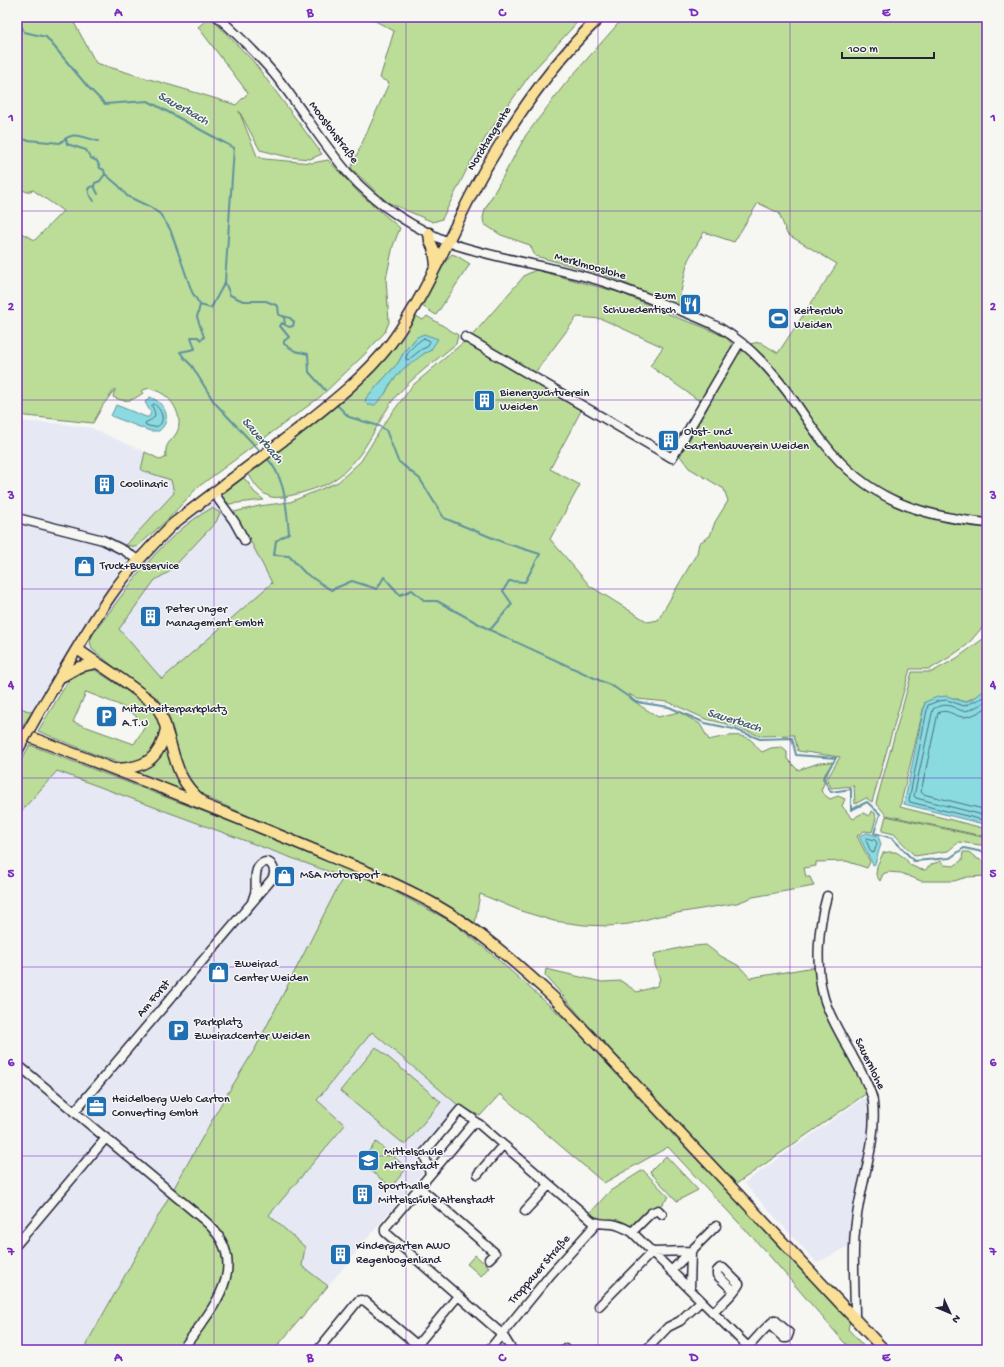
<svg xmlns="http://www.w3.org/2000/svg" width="1004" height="1367" font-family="'Gochi Hand',sans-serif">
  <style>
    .built { fill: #e6e8f4 }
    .green { fill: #bbdd97; stroke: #6e8069; fill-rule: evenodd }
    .water { fill: #89dbe0; stroke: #60919e }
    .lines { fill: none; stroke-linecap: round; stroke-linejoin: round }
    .shore { stroke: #4b6c7d; stroke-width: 1 }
    .stream { stroke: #60919e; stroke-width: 2 }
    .minor-casing { stroke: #22223b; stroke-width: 11 }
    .major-casing { stroke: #22223b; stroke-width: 13 }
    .minor { stroke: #f6f6f2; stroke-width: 8 }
    .major { stroke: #fadf96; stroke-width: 10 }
    .major-bridge-casing { stroke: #22223b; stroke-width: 13; stroke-linecap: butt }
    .major-bridge { stroke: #fadf96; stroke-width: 10 }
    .grid { fill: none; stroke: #7b2cbf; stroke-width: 1; stroke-opacity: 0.55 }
    .labels { text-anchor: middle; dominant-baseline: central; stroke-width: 3; stroke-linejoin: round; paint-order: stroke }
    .street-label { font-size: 12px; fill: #22223b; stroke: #f6f6f2 }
    .poi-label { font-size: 12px; fill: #22223b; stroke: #f6f6f2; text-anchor: start }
    .water-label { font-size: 13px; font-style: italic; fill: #415a6d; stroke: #f6f6f2 }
    .neatline { fill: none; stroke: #7b2cbf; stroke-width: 1.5 }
    .grid-label { font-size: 13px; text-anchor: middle; font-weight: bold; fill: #7b2cbf }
  </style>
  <rect width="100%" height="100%" fill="#f6f6f2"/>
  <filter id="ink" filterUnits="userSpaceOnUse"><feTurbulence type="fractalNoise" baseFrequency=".025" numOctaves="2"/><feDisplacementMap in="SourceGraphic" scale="8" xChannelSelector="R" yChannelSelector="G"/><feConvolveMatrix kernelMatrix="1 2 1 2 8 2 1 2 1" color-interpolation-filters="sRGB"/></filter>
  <g filter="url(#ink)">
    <path class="built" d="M17 421 64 424 91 428 145 452 141 470 171 480 174 493 127 545 137 547 149 557 170 536 219 493 252 544 273 583 146 694 94 654 73 643 32 712 17 707Z
      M57 771 343 877 256 1047 220 1106 83 1350H17V816Z
      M371 1032 458 1105 417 1152 425 1169 328 1286 302 1266 269 1215 345 1125 316 1100Z
      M862 1099H871L873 1120 852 1244 817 1263 744 1183Z"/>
    <path class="green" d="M17 17H71L96 63C143 78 190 90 236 105L248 93 198 27 210 17 253 61 322 154 310 159 288 157 260 150 239 111 257 156 264 159 312 163 328 160 359 193 400 228 393 246 386 279 389 322 385 332 364 355 320 397 198 487 167 520 137 547 126 545 174 493 171 480 141 470 145 452 161 460 166 457C164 441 173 442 178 430 182 417 174 401 163 394 159 391 153 390 149 388L141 391 143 393C132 401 126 403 113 397L115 389 103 405 93 423 17 415V231L35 240 63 211 33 190 27 192 17 187Z
      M368 17H582L532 72 489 132 469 165 442 219 433 222 387 202 351 168 389 83 380 78 394 31Z
      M624 17H987V622L967 645 950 657 930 669H910L872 802 866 798 855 804 854 786 831 788 827 779 840 757 798 751 794 735 760 736 731 725 706 719 668 702 637 699 629 694C635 705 647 709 658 717L679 712 700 724 709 740C721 737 744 731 753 742 756 746 758 749 762 752L771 748 781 747 787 752V759L798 770 819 763 832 762 821 791 826 796 830 799 838 796 845 799 842 806 851 817 854 819 857 816 863 813 869 816 871 811 875 813 876 818 872 832 864 831 857 836 870 862 867 868 846 861 816 862V866L804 868 806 877H810L814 886 753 897 737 903 659 916 629 924 608 926 584 925 554 921 521 911 480 894 475 923 379 873 210 799 195 791 189 781 180 761 173 729 168 715 159 704 92 649 90 641 93 634C128 588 161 536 212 508L220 513 216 522 169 572 155 580 119 629 162 679 272 583 252 544 233 515 234 512 259 506 290 502 338 482 361 461 384 424 412 386 465 341 582 409 550 469 580 485 550 539 590 586 648 622 658 620 697 553 699 543 710 536 715 522 728 501 724 489 689 468 680 456 708 407 650 366 663 347 602 319 577 317 534 374 470 338 525 275 536 270 621 293 678 318 701 326 727 338 740 354 749 344 760 342 778 353 837 264 787 234 779 213 758 203 734 242 704 232 688 260 678 305 602 274 535 256 530 245 501 235 484 224 483 218 485 209 526 135 565 84Z
      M452 254 457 256 470 264 436 315 422 306 445 262Z
      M416 316 423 320 427 316 458 335 456 344C435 361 414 376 396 396 379 418 370 445 351 465 344 473 336 479 327 484 315 489 283 500 271 497 259 493 254 483 248 473L288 444 339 403 375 369 395 346ZM417 337 432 347 430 351C411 357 393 377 385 394L366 398 398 363 404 352Z
      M243 478 247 481 254 492 264 500 229 504 223 498 222 494Z
      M987 636V692C979 693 972 699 964 702L955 698 925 702 900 807 987 829V837L886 815 876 803 912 672H932L957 658Z
      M85 670H95L150 706 159 718 161 732 154 750 137 762 122 763 104 758 38 731 70 678ZM86 692 117 704 130 711 146 725 134 744 73 722Z
      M17 707 32 712 22 727 17 725Z
      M168 742 188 794 130 772C153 767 157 763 168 742Z
      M30 745 348 867 452 922 493 955 568 1022 679 1141 850 1321 848 1329 867 1350H852L843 1341 767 1253 668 1147 604 1183 500 1094 480 1116 458 1105 372 1032 317 1100 345 1125 269 1215 305 1247 302 1266 328 1286 274 1350H83L220 1106 256 1047 343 877 57 771 17 816V767Z
      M886 816 987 838V846L959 842 948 851 915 856 894 834 882 831Z
      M888 852H896L905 858 910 865 919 869 925 870 932 864 941 861 944 865 954 866 962 860 963 852H969L976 858 987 863V876L967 877 954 881H921L901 873 888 872 883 874 880 881 876 875 877 866 883 853Z
      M706 945 719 955 739 966 750 978 814 967 819 995 854 1064 867 1093 736 1184 588 1025 545 975 546 969 602 982 621 981 637 992 657 986 660 979 655 965 654 954 684 947Z
      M376 1047 441 1102 405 1145 340 1091Z
      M376 1142 407 1168 391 1187 360 1162Z
      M666 1156 698 1190 677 1201 650 1172Z
      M643 1170 669 1197 661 1205 653 1208 632 1229 598 1220 589 1214 610 1191Z
      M475 1255 489 1267 481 1276 467 1264Z"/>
    <path class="water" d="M424 334 438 339 430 351 425 353 403 369 390 384 385 394 375 405H368L365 402 366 398 398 363 404 352 417 337Z
      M150 397C165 403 173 419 159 431H150L111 416 116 405 146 417H149L151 413 145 402Z
      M982 692H987V825L904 804 925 702 937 697 947 696 964 702 973 699Z
      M867 833 878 836 881 844 875 864 873 865 859 836Z"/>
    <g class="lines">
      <path class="shore" d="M424 338 430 341 427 347 422 349 408 360 406 359C406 352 417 342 424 338Z
        M154 404C167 413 165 433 146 425L145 423C154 418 158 418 152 406Z
        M987 696 964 706 947 700 938 701 928 705 909 800 910 802 987 821
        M987 701C980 704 972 711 963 711 960 710 957 709 954 707 947 704 940 705 933 709L914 796 916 798 987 816
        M987 707C980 712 971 717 963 717 953 716 948 708 938 713L921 792 923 794 987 810
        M867 838 875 840 877 843 874 853 871 852 866 840Z"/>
      <path class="stream" d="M17 27H22L24 32 46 37 88 87 105 104 148 101 234 148 225 282 211 308 200 305 197 317 204 337 201 340 198 337H191L195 349 180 352 185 359 192 366 214 402 262 453
        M66 138 67 144 86 150 91 158 97 161 100 168 104 170 105 174 119 186 127 196 150 207 160 214 170 229 192 292 200 305
        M17 139 60 143C74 129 82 138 98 141
        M94 186 98 194
        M94 201 89 194V191L88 189 90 187 94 186 95 183 100 181 105 174
        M225 282 230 295 243 301H266L278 306 279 315 290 318 294 322 293 326 289 327 282 323 280 326 289 337 284 341V344L295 351 308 354 309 372 325 390
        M284 317 285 325
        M337 405 349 417 379 426 386 430 398 461 420 479 444 518 505 543 540 554 525 582 509 581 503 591 512 604 490 630
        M266 457C286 478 286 506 289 533L276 541 274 555 289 556 305 573 331 590 352 581 377 589 384 577 400 595 412 590 425 601H437L490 630 614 687 636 702 669 707 705 723 734 729 760 739 792 738 796 755 836 758 823 778 831 792 851 789V810L867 802 880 814 874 833 892 838 914 861 950 858 964 848 987 853"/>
      <defs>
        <path id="minor" d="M218 17C240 37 261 57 279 80 303 111 323 144 348 173 376 205 416 230 456 245 497 258 541 265 583 276 612 283 640 295 668 306 686 313 704 319 720 328 752 346 776 376 797 405 806 418 814 431 824 443 867 499 919 516 987 523
          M465 337 672 458 740 342
          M213 492 234 521 245 541
          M17 518 103 540 125 551 139 561
          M827 896C818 927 815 967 824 998 830 1018 842 1037 852 1055 858 1067 872 1089 873 1102 877 1139 864 1173 858 1209 851 1245 855 1282 855 1318
          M17 1064 204 1220C255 1264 212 1309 182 1350
          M74 1112 272 879C278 869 269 856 260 865 253 871 257 885 255 893 254 896 253 899 252 902
          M475 1122 479 1124 592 1221C599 1224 605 1224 612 1224 619 1225 625 1228 632 1232L751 1350
          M430 1174 424 1153 460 1110 473 1119 475 1122 472 1125 385 1228V1232L502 1334 512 1350
          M478 1174 503 1145
          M419 1187 495 1253 489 1259
          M525 1211 549 1185
          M632 1232 651 1213 658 1210 662 1214
          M17 1244 106 1138
          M671 1271 716 1226
          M599 1306 652 1252 691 1251 690 1289
          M713 1313C721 1304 733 1295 739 1284L723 1268H720L717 1271V1275L734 1291
          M318 1350 358 1301 361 1300 365 1301 417 1345
          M413 1350 458 1296
          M489 1350 551 1274 597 1223
          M564 1350 565 1349
          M646 1350 668 1327 680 1321 701 1301
          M746 1350 748 1347C757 1338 765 1327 775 1320L789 1333 787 1338H784L770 1325"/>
        <path id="major" d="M429 233 430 241 434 250 436 265
          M77 649C98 664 120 677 140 693 146 698 154 702 158 709 163 716 165 724 167 732 176 760 177 781 202 801
          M63 676 79 667 96 663
          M39 712C63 673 85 632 111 595 129 569 151 546 173 524 214 492 256 461 297 430 330 404 365 377 391 343 430 290 452 227 484 171 516 116 554 61 600 17
          M17 732C109 767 202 803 293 841 340 861 389 879 434 904 478 929 516 963 553 997L884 1350
          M116 769C146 768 160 758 166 729"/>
      </defs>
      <use href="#minor" class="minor-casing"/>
      <use href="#major" class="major-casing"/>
      <use href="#minor" class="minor"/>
      <use href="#major" class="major"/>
      <defs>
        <path id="major-bridge" d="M17 751 39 712"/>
      </defs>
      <use href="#major-bridge" class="major-bridge-casing"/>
      <use href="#major-bridge" class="major-bridge"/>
    </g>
  </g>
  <path class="grid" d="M214 17V1350M406 17V1350M598 17V1350M790 17V1350M17 211H987M17 400H987M17 589H987M17 778H987M17 967H987M17 1156H987"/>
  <defs>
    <symbol id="restaurant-square" viewBox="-11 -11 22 22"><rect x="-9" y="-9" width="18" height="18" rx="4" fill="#1f6fb2" stroke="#f6f6f2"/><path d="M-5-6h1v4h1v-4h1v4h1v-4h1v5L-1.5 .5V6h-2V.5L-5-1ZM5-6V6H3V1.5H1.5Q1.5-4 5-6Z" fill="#fff"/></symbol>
    <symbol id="stadium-square" viewBox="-11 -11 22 22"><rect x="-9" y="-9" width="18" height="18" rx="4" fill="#1f6fb2" stroke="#f6f6f2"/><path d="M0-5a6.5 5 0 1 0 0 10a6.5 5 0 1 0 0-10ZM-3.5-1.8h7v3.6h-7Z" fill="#fff"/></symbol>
    <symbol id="building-square" viewBox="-11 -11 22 22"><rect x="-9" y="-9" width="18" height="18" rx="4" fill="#1f6fb2" stroke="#f6f6f2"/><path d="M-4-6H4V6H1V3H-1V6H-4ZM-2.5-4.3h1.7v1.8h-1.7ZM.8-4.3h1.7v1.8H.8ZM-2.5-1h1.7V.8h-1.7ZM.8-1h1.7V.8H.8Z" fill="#fff"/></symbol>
    <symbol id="shop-square" viewBox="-11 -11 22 22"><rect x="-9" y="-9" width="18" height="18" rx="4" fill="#1f6fb2" stroke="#f6f6f2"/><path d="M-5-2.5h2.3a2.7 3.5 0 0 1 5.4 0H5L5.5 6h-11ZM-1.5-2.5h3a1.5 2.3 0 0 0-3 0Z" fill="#fff"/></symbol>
    <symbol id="parking-square" viewBox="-11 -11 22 22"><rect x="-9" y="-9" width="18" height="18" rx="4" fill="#1f6fb2" stroke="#f6f6f2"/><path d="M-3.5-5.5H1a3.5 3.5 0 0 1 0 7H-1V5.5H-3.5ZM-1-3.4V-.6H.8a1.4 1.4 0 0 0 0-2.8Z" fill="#fff"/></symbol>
    <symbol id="office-square" viewBox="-11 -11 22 22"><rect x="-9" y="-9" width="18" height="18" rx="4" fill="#1f6fb2" stroke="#f6f6f2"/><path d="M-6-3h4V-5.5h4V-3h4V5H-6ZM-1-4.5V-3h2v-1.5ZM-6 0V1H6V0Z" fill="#fff"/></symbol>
    <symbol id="school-square" viewBox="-11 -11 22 22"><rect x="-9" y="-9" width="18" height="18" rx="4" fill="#1f6fb2" stroke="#f6f6f2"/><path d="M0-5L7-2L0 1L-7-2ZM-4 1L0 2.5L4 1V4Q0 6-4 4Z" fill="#fff"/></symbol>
  </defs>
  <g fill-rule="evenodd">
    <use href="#restaurant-square" x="678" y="292" width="25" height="25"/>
    <use href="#stadium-square" x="766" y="306" width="25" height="25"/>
    <use href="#building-square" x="472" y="388" width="25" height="25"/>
    <use href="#building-square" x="656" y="428" width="25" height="25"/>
    <use href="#building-square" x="92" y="472" width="25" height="25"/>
    <use href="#shop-square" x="72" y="554" width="25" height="25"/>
    <use href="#building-square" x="138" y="604" width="25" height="25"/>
    <use href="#parking-square" x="94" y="704" width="25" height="25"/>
    <use href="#shop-square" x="272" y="864" width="25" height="25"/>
    <use href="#shop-square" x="206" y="960" width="25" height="25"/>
    <use href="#parking-square" x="166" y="1018" width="25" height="25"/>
    <use href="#office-square" x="84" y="1094" width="25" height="25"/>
    <use href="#school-square" x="356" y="1148" width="25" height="25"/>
    <use href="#building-square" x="350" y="1182" width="25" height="25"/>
    <use href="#building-square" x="328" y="1242" width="25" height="25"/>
  </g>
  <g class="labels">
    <g class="street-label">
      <text transform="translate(333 133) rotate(53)">Mooslohstraße</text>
      <text transform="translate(490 139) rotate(-58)">Nordtangente</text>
      <text transform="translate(590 267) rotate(16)">Merklmooslohe</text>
      <text transform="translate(154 999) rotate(-50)">Am Forst</text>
      <text transform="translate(869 1064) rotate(64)">Sauernlohe</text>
      <text transform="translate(540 1270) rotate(-49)">Troppauer Straße</text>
    </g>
    <g class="poi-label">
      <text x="676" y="297" text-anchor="end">Zum<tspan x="676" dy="14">Schwedentisch</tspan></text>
      <text x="794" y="312">Reiterclub<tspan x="794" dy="14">Weiden</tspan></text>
      <text x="500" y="394">Bienenzuchtverein<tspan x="500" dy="14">Weiden</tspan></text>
      <text x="684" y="433">Obst- und<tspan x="684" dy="14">Gartenbauverein Weiden</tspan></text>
      <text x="120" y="485">Coolinaric</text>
      <text x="100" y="567">Truck+Busservice</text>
      <text x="166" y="610">Peter Unger<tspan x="166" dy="14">Management GmbH</tspan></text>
      <text x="122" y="710">Mitarbeiterparkplatz<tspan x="122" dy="14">A.T.U</tspan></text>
      <text x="300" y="876">MSA Motorsport</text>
      <text x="234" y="965">Zweirad<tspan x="234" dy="14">Center Weiden</tspan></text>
      <text x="194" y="1023">Parkplatz<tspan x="194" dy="14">Zweiradcenter Weiden</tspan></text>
      <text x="112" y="1100">Heidelberg Web Carton<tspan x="112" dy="14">Converting GmbH</tspan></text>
      <text x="384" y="1153">Mittelschule<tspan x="384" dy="14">Altenstadt</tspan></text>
      <text x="378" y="1187">Sporthalle<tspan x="378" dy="14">Mittelschule Altenstadt</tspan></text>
      <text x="356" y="1247">Kindergarten AWO<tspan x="356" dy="14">Regenbogenland</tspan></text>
    </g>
    <g class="water-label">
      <text transform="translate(183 109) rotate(29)">Sauerbach</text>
      <text transform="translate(262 441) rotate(49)">Sauerbach</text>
      <text transform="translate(734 721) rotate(17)">Sauerbach</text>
    </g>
  </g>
  <rect width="1004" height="1367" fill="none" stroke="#f6f6f2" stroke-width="44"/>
  <g transform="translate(950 1313) rotate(134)" stroke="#f6f6f2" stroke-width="3" paint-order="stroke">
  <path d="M0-3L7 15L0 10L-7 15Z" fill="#22223b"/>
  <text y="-6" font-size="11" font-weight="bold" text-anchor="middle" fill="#22223b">N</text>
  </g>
  <path d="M842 52v6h92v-6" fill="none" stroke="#22223b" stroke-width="2"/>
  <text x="848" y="52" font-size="12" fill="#22223b" stroke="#f6f6f2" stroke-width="3" paint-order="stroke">100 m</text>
  <rect x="22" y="22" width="960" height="1323" class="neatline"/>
  <g class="grid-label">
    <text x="118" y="16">A</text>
    <text x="310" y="16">B</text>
    <text x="502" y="16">C</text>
    <text x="694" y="16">D</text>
    <text x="886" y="16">E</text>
    <text x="11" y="121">1</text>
    <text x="993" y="121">1</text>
    <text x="11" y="310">2</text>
    <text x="993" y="310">2</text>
    <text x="11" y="499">3</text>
    <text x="993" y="499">3</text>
    <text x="11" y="688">4</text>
    <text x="993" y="688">4</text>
    <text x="11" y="877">5</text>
    <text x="993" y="877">5</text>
    <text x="11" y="1066">6</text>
    <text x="993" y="1066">6</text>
    <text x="11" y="1255">7</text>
    <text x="993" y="1255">7</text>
    <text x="118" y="1361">A</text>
    <text x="310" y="1361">B</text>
    <text x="502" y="1361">C</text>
    <text x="694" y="1361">D</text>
    <text x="886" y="1361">E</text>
  </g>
</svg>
